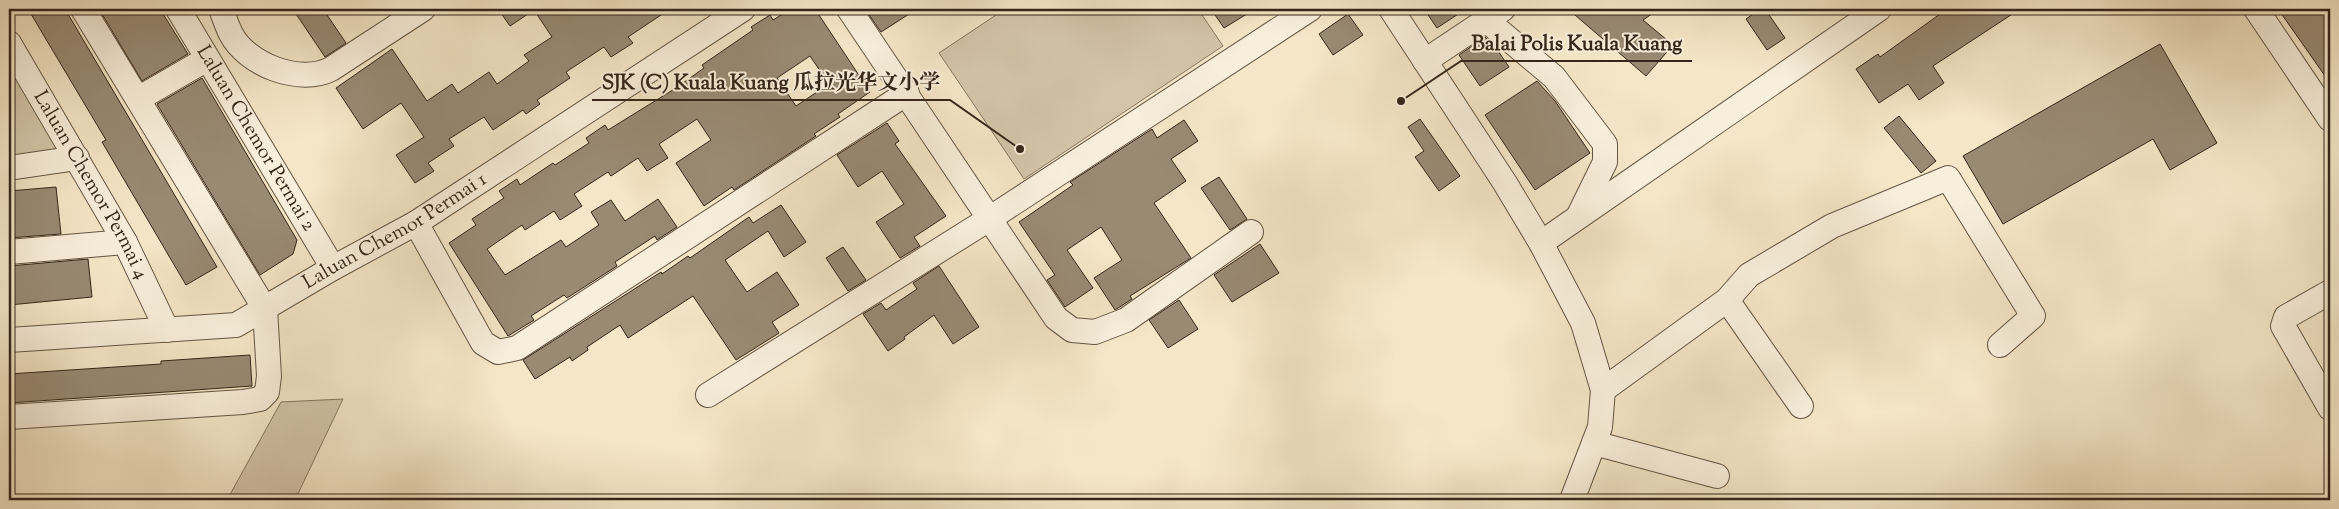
<svg xmlns="http://www.w3.org/2000/svg" width="2339" height="509" font-family="'Sorts Mill Goudy','Noto Serif SC',serif">
  <style>
    .green { fill: #d3c5a9; stroke: #847661 }
    .building { fill: #988a73; stroke: #342619; fill-rule: evenodd }
    .lines { fill: none; stroke-linecap: round; stroke-linejoin: round }
    .minor-casing { stroke: #645644; stroke-width: 26 }
    .minor { stroke: #f8efdb; stroke-width: 24 }
    .labels { text-anchor: middle; dominant-baseline: central; stroke-width: 4; stroke-linejoin: round; paint-order: stroke }
    .street-label { font-size: 20px; fill: #342619; stroke: #f8efdb }
    .leader { fill: none; stroke: #342619; stroke-width: 2 }
    .callout-dot { fill: #342619; stroke: #f8efdb; stroke-width: 2 }
    .callout-label { font-size: 21px; text-anchor: middle; font-weight: bold; fill: #342619; stroke: #f8efdb; stroke-width: 4; stroke-linejoin: round; paint-order: stroke }
  </style>
  <rect width="100%" height="100%" fill="#f4e6c7"/>
  <filter id="stains"><feTurbulence type="fractalNoise" baseFrequency=".004" numOctaves="4"/><feColorMatrix values="0 0 0 0 .2 0 0 0 0 .09 0 0 0 0 .02 0 0 0 .5 -.17"/></filter>
  <radialGradient id="worn" r=".72"><stop offset=".6" stop-color="#630" stop-opacity="0"/><stop offset="1" stop-color="#630" stop-opacity=".3"/></radialGradient>
  <path class="green" d="M1005 9H1198L1223 46 1024 179 939 53Z
    M9 56 70 159 9 166Z
    M343 399 295 500H227L281 402Z"/>
  <path class="building" d="M28 9H65L217 267 186 285 102 142 106 140Z
    M99 9H160L188 54 142 81Z
    M303 9H323L346 43 325 57 296 14Z
    M498 9H670L628 37 633 43 611 57 604 47 566 72 570 78 537 100 540 104 526 114 523 110 493 130 484 117 449 139 454 146 428 163 434 171 415 183 396 155 424 137 401 103 363 129 336 88 392 49 427 101 452 84 458 93 489 72 497 84 529 61 524 55 552 37 534 10 510 26Z
    M791 9H815L870 92 838 114 840 117 814 134 816 136 734 190 732 187 704 206 676 163 711 140 697 119 659 144 668 158 647 171 638 158 611 176 608 172 574 194 582 206 560 220 554 211 525 230 522 225 487 249 505 275 561 240 566 247 599 225 591 212 611 200 625 221 658 199 677 227 657 240 655 236 615 262 617 266 567 298 564 295 531 316 534 320 508 336 449 243 476 225 472 219 504 198 499 191 517 179 520 185 553 163 555 165 589 143 586 138 605 125 608 130 676 88 704 68 702 65 753 30 751 27 770 15 773 20ZM810 56 829 84 796 106 777 78Z
    M865 9H917L881 32Z
    M1211 9H1255L1224 28Z
    M1424 9H1466L1437 28Z
    M1568 9H1659L1643 20 1673 45 1646 76Z
    M1760 9H1765L1785 38 1767 50 1746 19Z
    M1947 9H2020L1933 66 1944 83 1919 100 1908 84 1879 103 1856 69 1878 54 1880 57Z
    M2278 9H2326L2330 15V83Z
    M1348 14 1363 35 1333 55 1319 34Z
    M1485 37 1494 45 1509 67 1480 86 1459 55Z
    M2160 44 2217 143 2170 170 2153 139 2003 224 1963 156Z
    M202 78 297 240 293 254 260 275 157 104Z
    M1537 81 1555 101 1590 153 1535 190 1485 115Z
    M1899 116 1936 161 1921 173 1884 128Z
    M1420 119 1460 176 1439 191 1415 157 1424 151 1408 127Z
    M1184 120 1198 141 1171 159 1186 181 1154 203 1191 258 1130 296 1132 299 1115 310 1094 278 1122 260 1101 227 1067 250 1093 288 1065 307 1047 280 1055 275 1019 222 1073 185 1070 182 1152 129 1157 138Z
    M887 123 899 141 895 144 946 216 914 237 920 246 900 258 876 222 904 204 882 171 858 187 837 155Z
    M1219 177 1247 219 1230 230 1201 188Z
    M56 187 61 234 9 238V191Z
    M781 205 806 242 784 257 768 231 725 260 747 292 777 272 799 305 772 322 779 333 736 360 693 296 628 338 620 325 587 347 588 350 572 361 570 357 535 379 523 360 661 272 662 274 688 256 690 258 749 217 753 223Z
    M1260 244 1279 273 1232 302 1214 275Z
    M843 247 866 280 848 291 826 258Z
    M88 259 92 297 9 305V266Z
    M939 266 979 327 953 344 934 315 904 337 905 339 888 351 863 314 881 303 886 310 917 289 913 283Z
    M1179 300 1198 329 1168 348 1149 320Z
    M250 355 252 386 9 403V374L161 364V361Z"/>
  <g class="lines">
    <defs>
      <g id="minor">
        <path id="s1" d="M178 9 333 268"/>
        <path d="M221 9C224 17 227 26 231 34 247 65 300 85 331 69L423 9"/>
        <path d="M849 9 1056 318 1072 330 1095 332 1126 320 1251 232"/>
        <path d="M1391 9 1505 183 1541 243 1583 323 1603 390 1600 427 1572 500"/>
        <path d="M2256 9 2330 119"/>
        <path d="M1486 20 1554 77 1605 144V162L1579 215"/>
        <path id="s2" d="M9 43 125 242 167 330"/>
        <path d="M1425 61 1503 9"/>
        <path d="M138 99 207 59"/>
        <path d="M9 168 77 158"/>
        <path d="M416 223 483 343 498 352 517 348 907 93"/>
        <path d="M1541 243 1879 9"/>
        <path d="M9 252 125 242"/>
        <path d="M2330 292 2286 317 2283 326 2330 408"/>
        <path d="M1727 300 1801 406"/>
        <path id="s3" d="M9 340 236 325 333 268 416 223 743 9"/>
        <path d="M1603 390 1727 300 1749 275 1832 226 1948 178 2033 316 2000 345"/>
        <path d="M708 395 989 219 1310 9"/>
        <path d="M9 417 243 402 260 399 267 392 269 376 265 309 83 9"/>
        <path d="M1594 443 1717 476"/>
      </g>
    </defs>
    <use href="#minor" class="minor-casing"/>
    <use href="#minor" class="minor"/>
  </g>
  <g class="labels">
    <g class="street-label">
      <text stroke="none"><textPath href="#s1" startOffset="151">Laluan Chemor Permai 2</textPath></text>
      <text stroke="none"><textPath href="#s2" startOffset="164">Laluan Chemor Permai 4</textPath></text>
      <text stroke="none"><textPath href="#s3" startOffset="412">Laluan Chemor Permai 1</textPath></text>
    </g>
  </g>
  <path class="leader" d="M1401 101L1461 61H1692M1020 149L950 100H592"/>
  <g class="callout-dot">
    <circle cx="1401" cy="101" r="5"/>
    <circle cx="1020" cy="149" r="5"/>
  </g>
  <g class="callout-label">
    <text x="1577" y="50">Balai Polis Kuala Kuang</text>
    <text x="771" y="89">SJK (C) Kuala Kuang 瓜拉光华文小学</text>
  </g>
  <rect width="2339" height="509" fill="none" stroke="#f4e6c7" stroke-width="30"/>
  <rect x="10" y="10" width="2319" height="489" fill="none" stroke="#342619" stroke-width="2.5"/>
  <rect x="15" y="15" width="2309" height="479" fill="none" stroke="#342619"/>
  <rect width="100%" height="100%" filter="url(#stains)"/>
  <rect width="100%" height="100%" fill="url(#worn)"/>
</svg>
